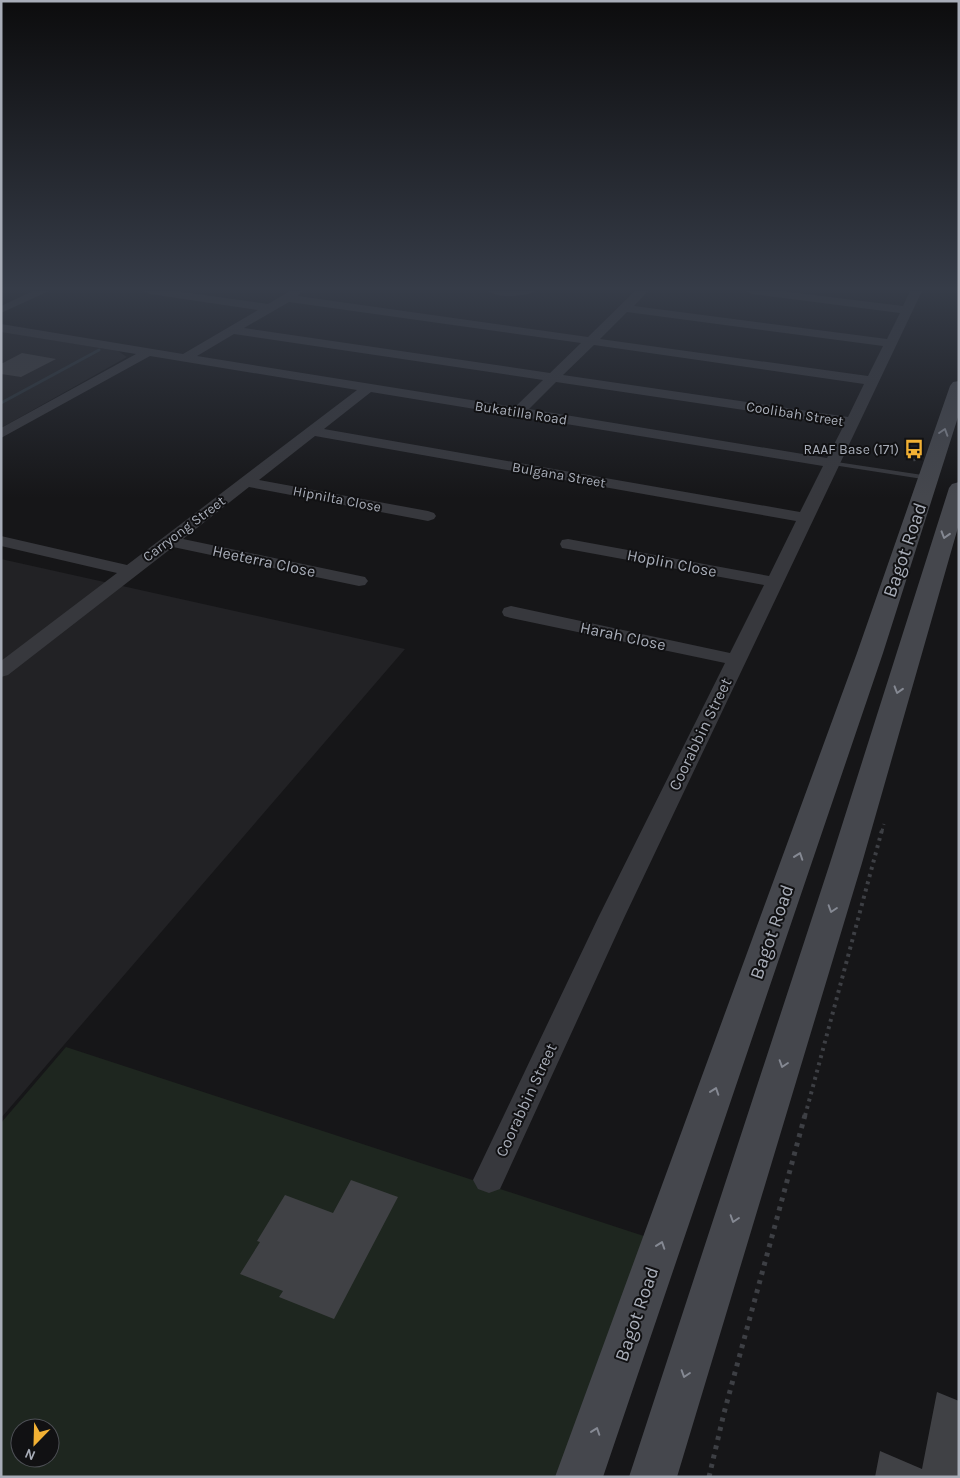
<svg xmlns="http://www.w3.org/2000/svg" width="960" height="1478" font-family="Karla,sans-serif">
  <style>
    .built { fill: #222225 }
    .green { fill: #1e261f; fill-rule: evenodd }
    .lines { fill: none; stroke-linecap: round; stroke-linejoin: round }
    .stream { stroke: #2c353c; stroke-width: 3 }
    .building { fill: #404145 }
    .path-far3 { stroke: #3d3f44; stroke-width: 2.5; stroke-dasharray: 2 3; stroke-linecap: butt }
    .path-far2 { stroke: #3d3f44; stroke-width: 3; stroke-dasharray: 2.5 4; stroke-linecap: butt }
    .path-far1 { stroke: #3d3f44; stroke-width: 4; stroke-dasharray: 3 4.5; stroke-linecap: butt }
    .path { stroke: #3d3f44; stroke-width: 5; stroke-dasharray: 4 5.5; stroke-linecap: butt }
    .service { fill: #37383d; fill-rule: evenodd }
    .minor { fill: #37383d; fill-rule: evenodd }
    .secondary { fill: #45474d; fill-rule: evenodd }
    .oneway { stroke: #858993 }
    .labels { text-anchor: middle; dominant-baseline: central; stroke-width: 4; stroke-linejoin: round; paint-order: stroke }
    .far-street-label { font-size: 14px; fill: #a8adb8; stroke: #111113 }
    .far-poi-label { font-size: 14px; fill: #a8adb8; stroke: #111113; text-anchor: end }
    .street-label { font-size: 16px; fill: #a8adb8; stroke: #111113 }
    .near-street-label { font-size: 19px; fill: #a8adb8; stroke: #111113 }
  </style>
  <rect width="100%" height="100%" fill="#161618"/>
  <path class="built" d="M1 326 16 334 118 351 127 357 1 428Z
    M1 559 405 649 1 1118Z"/>
  <path class="green" d="M66 1047 656 1240 571 1477H1V1123ZM20 1428H50V1458H20Z"/>
  <g class="lines">
    <path class="stream" d="M1 403 99 350"/>
  </g>
  <path class="building" d="M22 353 56 359 21 377 1 374V364Z
    M351 1180 398 1197 334 1319 279 1297 283 1291 240 1274 260 1242 257 1241 285 1195 333 1213Z
    M937 1392 959 1401V1477H875L880 1451 922 1469Z"/>
  <g class="lines">
    <path class="path-far3" d="M915 461 913 457 916 448"/>
    <path class="path-far2" d="M882 831 884 824"/>
    <path class="path-far1" d="M805 1116 882 830"/>
    <path class="path" d="M709 1477 724 1413 805 1115"/>
    <path class="service" d="M830 461 929 476 933 478 929 480 833 465H830Z"/>
    <path class="minor" d="M33 291H49L1 313V306Z
      M144 291H175L268 304 290 291H302L298 296 588 337 635 291H648L634 306 887 339 900 313 752 294 746 291H781L903 306 910 291H922L624 918 500 1189 489 1193 478 1189 473 1180 598 918 725 663 511 618 504 616 502 612 504 608 511 606 730 653 764 585 568 549 562 548 560 544 562 540 568 539 769 576 796 521 315 436 259 480 428 511 434 513 436 516 434 519 428 521 249 487 183 539 365 577 368 581 365 585 359 586 173 547 8 675 1 677V661L117 573 1 546V536L127 565 357 390 150 356 1 438V428L136 354 1 332V324L183 354 258 310 150 294ZM289 302 581 343 550 373 244 328ZM627 312 883 346 868 376 600 339ZM234 334 543 380 515 407 197 356ZM594 345 864 384 848 417 563 375ZM556 382 844 425 827 458 529 409ZM371 392 823 466 800 512 324 429Z
      M489 291H534L532 293C520 296 499 299 489 291Z"/>
    <path class="secondary" d="M959 381V414L883 653 603 1477H555L857 653 950 386 953 382Z
      M959 482V524L862 863 677 1477H629L830 863 949 488 952 484Z"/>
  </g>
  <defs><path id="oneway-chevron" d="M-2-3.5L2.5 0L-2 3.5" fill="none" stroke-width="1.6" stroke-linecap="round" stroke-linejoin="round" transform="scale(1.25)"/></defs>
  <g class="oneway">
    <use href="#oneway-chevron" transform="translate(944 432) rotate(-72)"/>
    <use href="#oneway-chevron" transform="translate(945 535) rotate(107)"/>
    <use href="#oneway-chevron" transform="translate(898 690) rotate(107)"/>
    <use href="#oneway-chevron" transform="translate(799 856) rotate(-71)"/>
    <use href="#oneway-chevron" transform="translate(832 909) rotate(108)"/>
    <use href="#oneway-chevron" transform="translate(783 1064) rotate(108)"/>
    <use href="#oneway-chevron" transform="translate(715 1091) rotate(-71)"/>
    <use href="#oneway-chevron" transform="translate(734 1219) rotate(108)"/>
    <use href="#oneway-chevron" transform="translate(661 1245) rotate(-71)"/>
    <use href="#oneway-chevron" transform="translate(685 1374) rotate(108)"/>
    <use href="#oneway-chevron" transform="translate(596 1431) rotate(-71)"/>
  </g>
  <linearGradient id="sky" x2="0" y2="1"><stop stop-color="#0c0c0d"/><stop offset="0.58" stop-color="#363c48"/><stop offset="1" stop-color="#363c48" stop-opacity="0"/></linearGradient>
  <rect width="960" height="498" fill="url(#sky)"/>
  <defs>
    <symbol id="bus-bare" viewBox="-9 -9 18 18"><path d="M-5-6H5V4H4V6H2V4H-2V6H-4V4H-5ZM-3.5-4V0h7V-4ZM-3.5 1.2v1.5H-2V1.2ZM2 1.2v1.5H3.5V1.2Z" fill="#f2b134" stroke="#111113" stroke-width="2.5" paint-order="stroke"/></symbol>
  </defs>
  <g fill-rule="evenodd">
    <use href="#bus-bare" x="900" y="435" width="28" height="28"/>
  </g>
  <g class="labels">
    <g class="far-street-label">
      <text transform="translate(521 413) rotate(9)">Bukatilla Road</text>
      <text transform="translate(795 414) rotate(9)">Coolibah Street</text>
      <text transform="translate(559 475) rotate(10)">Bulgana Street</text>
      <text transform="translate(337 499) rotate(11)">Hipnilta Close</text>
      <text transform="translate(184 529) rotate(-37)">Carryong Street</text>
    </g>
    <g class="far-poi-label">
      <text x="899" y="449">RAAF Base (171)</text>
    </g>
    <g class="street-label">
      <text transform="translate(264 561) rotate(12)">Heeterra Close</text>
      <text transform="translate(672 563) rotate(11)">Hoplin Close</text>
      <text transform="translate(623 636) rotate(12)">Harah Close</text>
      <text transform="translate(700 734) rotate(-64)">Coorabbin Street</text>
      <text transform="translate(526 1100) rotate(-65)">Coorabbin Street</text>
    </g>
    <g class="near-street-label">
      <text transform="translate(905 550) rotate(-71)">Bagot Road</text>
      <text transform="translate(772 932) rotate(-71)">Bagot Road</text>
      <text transform="translate(637 1314) rotate(-71)">Bagot Road</text>
    </g>
  </g>
  <rect width="960" height="1478" fill="none" stroke="#a8adb8" stroke-width="5"/>
  <g transform="translate(35 1443) rotate(203)"><circle r="24" fill="#111113" stroke="#4d4f55"/>
  <path d="M0-4L9 19L0 12L-9 19Z" fill="#f2b134"/>
  <text y="-8" font-size="14" font-weight="bold" text-anchor="middle" fill="#a8adb8">N</text>
  </g>
</svg>
